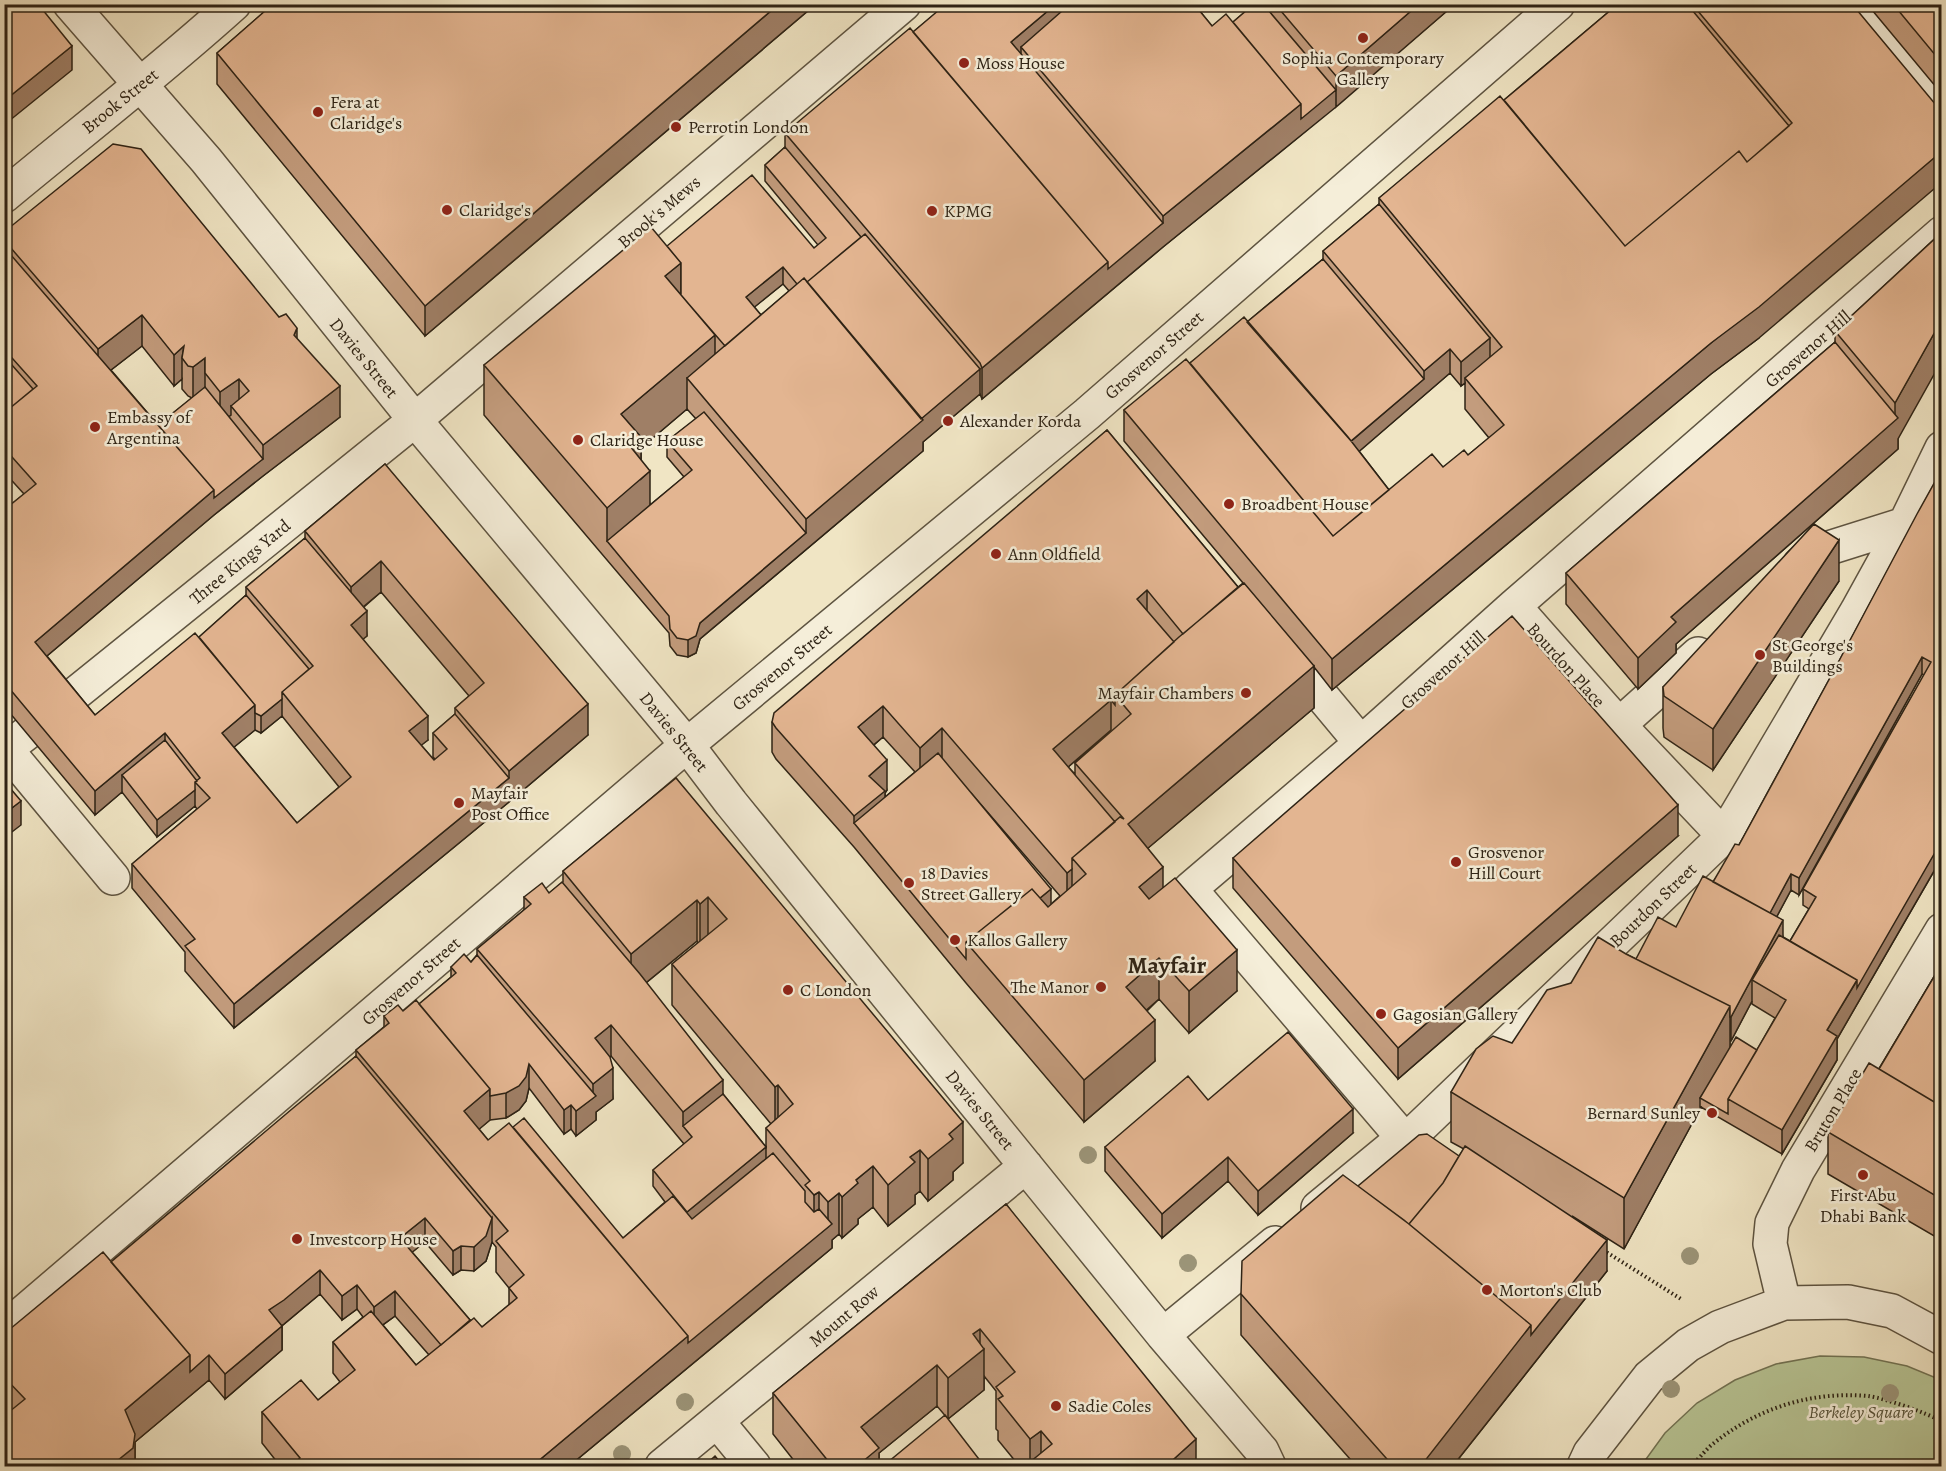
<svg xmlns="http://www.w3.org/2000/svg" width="1946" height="1471" font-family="Alegreya,serif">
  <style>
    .green { fill: #b8c595; stroke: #737455; stroke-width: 1.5 }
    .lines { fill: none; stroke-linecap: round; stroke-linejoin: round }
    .minor-casing { stroke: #5e5441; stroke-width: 36 }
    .path { stroke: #2e2315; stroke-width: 4; stroke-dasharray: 1.5 3; stroke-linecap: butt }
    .minor { stroke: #f5eed9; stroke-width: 33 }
    .tree { fill: #9c9579 }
    .wall { fill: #c39c7d; stroke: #2e2315; stroke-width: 1.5; fill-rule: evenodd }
    .shaded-wall { fill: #9f7f66; stroke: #2e2315; stroke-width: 1.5 }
    .building { fill: #e3b591; stroke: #2e2315; stroke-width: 1.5 }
    .poi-dot { fill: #8f2418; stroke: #f5eed9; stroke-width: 2 }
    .labels { text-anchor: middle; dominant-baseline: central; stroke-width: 5; stroke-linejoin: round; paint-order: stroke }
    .poi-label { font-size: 18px; fill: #2e2315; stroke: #f5eed9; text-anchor: start }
    .street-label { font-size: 18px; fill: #2e2315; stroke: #f5eed9 }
    .park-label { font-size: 18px; font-style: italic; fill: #57543b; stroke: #f5eed9 }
    .district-label { font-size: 24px; font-weight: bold; fill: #2e2315; stroke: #f5eed9 }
  </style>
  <rect width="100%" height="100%" fill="#f0e5c4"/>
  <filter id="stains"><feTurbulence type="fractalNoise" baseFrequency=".00333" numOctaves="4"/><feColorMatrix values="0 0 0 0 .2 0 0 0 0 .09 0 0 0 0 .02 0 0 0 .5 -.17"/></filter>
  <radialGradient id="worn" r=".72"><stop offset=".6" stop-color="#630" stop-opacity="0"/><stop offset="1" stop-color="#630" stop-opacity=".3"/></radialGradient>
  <path class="green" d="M1820 1356 1864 1357 1907 1366 1941 1380V1466H1641L1665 1433 1697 1403 1735 1380 1776 1364Z"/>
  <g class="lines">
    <defs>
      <path id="minor" d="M70 4 206 160 415 420 687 745 731 803 1163 1335 1262 1451 1269 1466
        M1853 4 1942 114
        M4 196C81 132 160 71 234 4
        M1800 564 1813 553 1905 524
        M1514 606 1619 725 1724 836
        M1286 653 1361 743
        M65 702 415 420 904 4
        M1619 725 1698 654
        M27 733 6 749 113 878
        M1403 1138 1190 889 1361 743 1514 606 1942 233
        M1318 1208 1403 1138 1416 1131 1724 836 1857 611 1905 524 1942 448
        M1784 1303 1770 1244 1772 1223 1798 1170 1942 930
        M4 1329 687 745 1087 414 1558 4
        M1163 1335 1275 1243
        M717 1421 754 1466
        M662 1466 1026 1166
        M1584 1466 1590 1453 1649 1377 1688 1345 1720 1327 1784 1303 1848 1302 1892 1311 1942 1338"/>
    </defs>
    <use href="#minor" class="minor-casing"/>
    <path class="path" d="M1603 1250 1681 1299
      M1691 1466C1699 1459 1705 1450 1714 1443 1758 1408 1811 1391 1868 1396 1888 1399 1923 1412 1942 1421"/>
    <use href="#minor" class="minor"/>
  </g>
  <g class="tree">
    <circle cx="1088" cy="1155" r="9"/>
    <circle cx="1690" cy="1256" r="9"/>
    <circle cx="1188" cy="1263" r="9"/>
    <circle cx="1671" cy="1389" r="9"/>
    <circle cx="1890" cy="1393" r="9"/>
    <circle cx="685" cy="1402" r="9"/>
    <circle cx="622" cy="1454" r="9"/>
  </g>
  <path class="wall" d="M273 4H816L425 336 217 84V53Z
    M947 4H1194L1212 26 1233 22 1254 4H1455L1301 135 1163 247 982 399 980 394 923 442V451L700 639 696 653 688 657 677 655 670 646 669 633 484 415V365L667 246 814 248 818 245 765 181V165L785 147V133L913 32ZM783 284 789 291 761 315 754 307ZM687 409 696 419 667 441V457L684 477 650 505 641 459V448Z
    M1618 4H1852L1759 338 1711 374 1332 690 1314 667V708L1148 848 1163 888 1237 991 1189 1033 1159 999 1147 1011 1155 1061 1084 1122 966 983 854 847 776 759 772 752V722L1107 430 1238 587 1243 583 1124 441V410L1247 322 1323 259V251L1379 204V198L1504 100ZM1450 373 1461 386 1465 383V409L1489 438 1468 455 1443 467 1389 490 1359 451ZM1111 730 1075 763V774L1068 767ZM883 737 915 772 885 797V793L887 790 874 745ZM971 793 1060 896 1051 904Z
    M1867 4H1941V93Z
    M4 232 279 317 297 339 340 417 263 476 214 515 47 656 95 715 199 637 246 595V587L305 538V531L385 464 588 735 509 802 234 1028 185 971V952L132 888V864L197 809 195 806 157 837 122 792 95 815 4 706V510L24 494 4 472ZM142 346 174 386 182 379V389L188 396 192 398 158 425 111 370ZM381 592 469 696 455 708V714L433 733V757L435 759 434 760 421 745 428 740 363 639 367 636 364 607ZM282 716 339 787 297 823 234 747 255 730 261 733Z
    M1941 233 1898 439V449L1676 644V653L1638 689 1566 604V573L1835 342V331Z
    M1941 471V859L1837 1039V1060L1782 1154 1701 1107 1624 1249 1572 1216 1607 1271 1452 1467H1357L1241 1335V1294L1358 1186 1459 1156 1464 1149 1451 1142V1092L1512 1043 1571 983 1626 954 1636 959 1676 927 1713 882 1739 845 1831 676ZM1922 674 1924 675 1803 889V905L1809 909 1790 941 1783 937 1777 916 1791 890 1799 895ZM1752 1001V1004L1775 1018 1757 1050 1730 1048V1041H1731Z
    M1839 581 1713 770 1664 737 1663 728V687Z
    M676 778 963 1163 953 1172V1180L928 1201 920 1191 915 1195V1204L888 1226 873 1207 858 1219V1224L842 1238 839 1234 832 1240V1248L568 1467H281L262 1443V1412L318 1400 340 1382 333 1373V1342L363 1317 357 1309 342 1320 320 1294 282 1326V1350L225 1399 209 1380 135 1442V1467H4V1334L111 1262 356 1056V1050L384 1027V1016L403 1011 419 1004 451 977V967L471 962 477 955V949L524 910V897L549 893 563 882V871ZM697 941 698 943 672 964V1005L771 1124 766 1128V1147L723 1094 646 983ZM611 1056 684 1144 653 1170V1186L665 1202 623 1238 488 1140 479 1129 490 1120 506 1118 519 1110 526 1101 529 1088 564 1134 571 1129 576 1136 596 1120V1112L613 1099 610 1057ZM425 1242 453 1275 461 1270 474 1271 486 1261 492 1242 496 1247V1272L509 1288V1305L482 1327 470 1320 412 1252ZM395 1316 429 1355 416 1365 383 1325Z
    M1678 836 1398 1079 1233 888V858Z
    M1941 965V1240L1828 1174V1132L1879 1069Z
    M1208 1100 1353 1133 1258 1215 1228 1181 1162 1238 1105 1171V1147Z
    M1006 1204 1196 1467H1020L998 1440V1431L996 1429V1391L984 1376V1390L948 1419 937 1406 879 1453V1464L881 1467H799L773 1434V1393Z"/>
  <path class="shaded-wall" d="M779 4H816L425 336V306Z
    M1056 4H1062V24L1021 47V58L1011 42Z
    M1419 4H1455L1336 107V76Z
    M72 46V70L4 125V101Z
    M1336 90V107L1163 247 982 399V368L1108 262 1163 223V216L1301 104Z
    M1941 152V183L1759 338 1711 374 1332 690V659L1711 343Z
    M681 263V313L665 276Z
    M783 267V284L746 314V297Z
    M142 315V346L98 380V349Z
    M1941 321V362L1898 439V449L1676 644V653L1638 689V658L1671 617 1895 420V403Z
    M297 328V359L294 335Z
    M715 335V385L687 378V409L641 448V479L650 471V521L607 541V508L621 414Z
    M1490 338V362L1465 378V383L1461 386V362Z
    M184 346 182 358V379L174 386V355Z
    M1450 349V373L1348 461V444L1424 379V371Z
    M205 358V389L193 398V367Z
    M980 369V394L923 442V451L700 639 696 653 688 657V640L700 623 806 533V519L918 421Z
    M239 379V410L231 406V415L220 423V392Z
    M340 386V417L263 476 214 515 35 666V642L214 490 263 459V445Z
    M1839 540V581L1713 770V729Z
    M381 561V592L351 617V587Z
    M1147 590V621L1137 599Z
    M367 611V636L351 649V625Z
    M1922 657V674L1799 895V878Z
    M1314 666V708L1128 865V824Z
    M282 699V716L261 733V716Z
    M1111 700V730L1053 780V749Z
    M588 704V735L509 802 234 1028V1004L509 778V771Z
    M255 705V730L222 757V733Z
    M883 706V737L858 758V727Z
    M428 716V740L409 755V731Z
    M942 728V759L920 779V748Z
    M165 733V757L122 775V792L95 815V791Z
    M887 760V790L885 793V822L854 823V816L869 776Z
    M195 790V806L157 837V820Z
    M21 801V825L4 838V814Z
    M1678 805V836L1398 1079V1048Z
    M1941 842V859L1837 1039V1060L1782 1154V1130L1827 1030Z
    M1163 867V908L1139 928V887Z
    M1072 869V900L1067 904V873Z
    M1791 874V890L1767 935V918Z
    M1051 889V913L975 952Z
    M708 897V938L700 945V904Z
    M697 900V941L631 995V954Z
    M1783 920V944L1752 980V1001L1731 1041V1017Z
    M1237 950V991L1189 1033V991Z
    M1159 958V999L1126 1028V987Z
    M1730 1006V1056L1700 1098V1107H1701L1624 1249V1198Z
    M1155 1020V1061L1084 1122V1080Z
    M611 1025V1056L595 1069V1038Z
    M529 1064V1088L526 1101 519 1110 506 1118V1093Z
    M613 1068V1099L596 1112V1120L576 1136V1111L593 1098V1084Z
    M723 1080V1111L683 1126V1112Z
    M778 1085V1127L775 1129V1087Z
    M490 1089V1120L464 1142V1111Z
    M571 1105V1129L564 1134V1110Z
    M1353 1109V1133L1258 1215V1191Z
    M963 1122V1163L953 1172V1180L928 1201V1159L949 1134Z
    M766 1147V1164L687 1228V1212Z
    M920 1150V1191L915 1195V1204L888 1226V1185L910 1157Z
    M1228 1157V1181L1162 1238V1214Z
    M873 1166V1207L858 1219V1224L842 1238V1197L856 1180Z
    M819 1192V1233L814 1237V1195Z
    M839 1193V1234L832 1240V1248L568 1467H531L688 1336 828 1227V1202Z
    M425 1218V1242L400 1262V1238Z
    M492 1218V1242L486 1261 474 1271V1247Z
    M1607 1240V1271L1452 1467H1415L1531 1325Z
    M461 1246V1270L453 1275V1251Z
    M320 1270V1294L284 1324 269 1334V1310Z
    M357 1285V1309L342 1320V1296Z
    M395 1291V1316L374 1331V1307Z
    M282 1326V1350L225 1399V1374Z
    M980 1329V1352L984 1349V1390L948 1419V1378L973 1334Z
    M190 1355H209V1380L135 1442V1467H112L125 1410Z
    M937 1365V1406L879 1453V1467H856L861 1427Z
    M1041 1431V1467H1030V1439Z
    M1196 1439V1467H1165Z"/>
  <path class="building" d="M4 4H38L72 46 4 101Z
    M273 4H779L425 306 217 53Z
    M946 4H1056L1011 42 1163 223 1108 269V262L913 32Z
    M1070 4H1194L1212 26 1226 14 1301 104 1163 216 1021 47Z
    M1254 4H1263L1336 90 1301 119V104L1233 22Z
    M1275 4H1419L1336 76Z
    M1618 4H1687L1789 126 1747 162 1739 151 1625 246 1504 100Z
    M1692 4H1852L1941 111V152L1759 307 1711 343 1332 659 1124 410 1186 359 1333 536 1432 454 1443 467 1464 450 1468 455 1504 425 1465 378 1502 347 1379 198 1500 96 1625 246 1739 151 1747 162 1792 123Z
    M1893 4H1941V62Z
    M910 28 1108 262 982 368 980 363 785 133Z
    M113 144 141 149 279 317 286 314 297 328 294 335 340 386 263 445 231 406 249 391 239 379 220 392 205 373V358L193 367 188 366 182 358 184 346 174 355 142 315 98 349 4 240V232Z
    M785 147 861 237 807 282 804 278 797 284 783 267 746 297 761 315 725 346 681 295V263L667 246 752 175 814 248 826 238 765 165Z
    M1379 204 1490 338 1461 362 1450 349 1424 371 1323 251Z
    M651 227 681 263 665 276 715 335 621 414 641 437 630 446 650 471 607 508 484 365Z
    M1941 233V321L1895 403 1835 331Z
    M865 234 980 369 921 419 807 282Z
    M4 247 214 490 35 642 95 715 195 633 255 705 222 733 297 823 351 777 282 692 313 666 246 587 305 538 367 611 351 625 428 716 409 731 434 760 447 749 433 733 455 714 509 778 234 1004 185 946 195 939 132 864 210 798 195 782 200 778 165 733 95 791 4 682V510L36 484 4 448V413L37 386 4 349Z
    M1323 259 1424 379 1351 441 1247 322Z
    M804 278 923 420 806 519 687 378Z
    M1244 317 1348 437 1389 490 1333 536 1190 363Z
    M1835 342 1898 418 1671 617 1676 622 1638 658 1566 573Z
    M4 356 33 389 4 413Z
    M205 387 263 459 214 498V490L158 425Z
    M704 412 806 533 700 623 696 636 688 640 677 638 670 629 669 616 607 541 692 470 667 441Z
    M1107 430 1238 587 1183 634 1147 590 1137 599 1174 642 1115 695V705L1111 700 1053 749 1115 822 1072 858V869L1067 873 942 728 920 748 883 706 858 727 887 760 869 776 885 791 854 816 776 728 772 722 774 713Z
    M385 464 588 704 509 771 455 708 484 683 381 561 351 587 305 531Z
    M1941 471V842L1857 988V980L1790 941 1816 897 1803 889 1931 662 1922 657 1799 878 1791 874 1770 913 1713 882 1735 844 1739 845 1831 676 1917 514Z
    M1814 524 1839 540 1713 729 1664 696 1663 687Z
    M1244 583 1314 666 1128 824 1163 867 1139 887 1149 899 1175 878 1237 950 1189 991 1159 958 1126 987 1155 1020 1084 1080 966 942 1032 889 1048 907 1086 874 1072 858 1120 817 1124 819 1075 763 1131 714 1115 695 1179 637Z
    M246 595 309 669 282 692V699L261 716 255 713V705L199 637Z
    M1512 616 1678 805 1398 1048 1233 858Z
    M165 740 197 781 195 782V790L157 820 122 775Z
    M938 753 1051 889 1040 898 1032 889 966 942V959L854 823Z
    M676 778 963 1122 949 1134 953 1139 928 1159 920 1150 910 1157 915 1162 888 1185 873 1166 856 1180 858 1183 842 1197 839 1193 828 1202 819 1192 814 1195 805 1185 810 1181 766 1128 793 1104 778 1085 775 1087 672 964 727 919 708 897 700 904 697 900 631 954 563 871Z
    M4 781 21 801 4 814Z
    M1703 876 1783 920 1731 1017H1730V1006L1636 959 1658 917 1676 927Z
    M562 882 640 974 723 1080 683 1112 611 1025 595 1038 610 1057 613 1068 593 1084 477 949 531 904 524 897 542 883 549 893Z
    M1779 935 1857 980 1827 1030 1837 1036 1782 1130 1728 1099 1786 1000 1752 980Z
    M1598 937 1626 954 1730 1006 1624 1198 1451 1092 1476 1049 1493 1036 1512 1043 1547 990 1571 983Z
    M464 954 471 962 477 955 596 1096 576 1111 571 1105 564 1110 529 1064 526 1077 519 1086 506 1093 490 1096V1089L419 1004 456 973 451 967Z
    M1941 965V1106L1879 1069Z
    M416 1000 490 1089 464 1111 488 1140 509 1123 688 1336 531 1467H289L300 1458 262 1412 301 1380 318 1400 355 1370 333 1342 371 1311 416 1365 474 1318 482 1327 517 1298 509 1288 524 1275 496 1241 508 1231 356 1050 389 1023 384 1016 398 1005 403 1011Z
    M1288 1032 1353 1109 1258 1191 1228 1157 1162 1214 1105 1147 1188 1076 1208 1100Z
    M1736 1037 1757 1050 1728 1099V1114L1700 1098Z
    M356 1056 492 1218 486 1236 474 1247 461 1246 453 1251 425 1218 400 1238 470 1320 441 1345 395 1291 374 1307 357 1285 342 1296 320 1270 284 1300 269 1310 282 1326 225 1374 209 1355 190 1372V1355L111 1262 292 1109Z
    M1869 1063 1941 1106V1199L1828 1132Z
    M723 1094 766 1147 687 1212 653 1170 692 1137 683 1126Z
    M524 1118 623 1238 673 1196 692 1219 773 1153 805 1191V1202L814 1212 819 1209 832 1224 688 1343V1336L513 1127Z
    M1427 1134 1459 1156 1443 1183 1409 1224 1358 1186 1419 1135Z
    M1465 1146 1607 1240 1531 1335V1325L1409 1224 1443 1183Z
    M1343 1175 1404 1220 1531 1325 1424 1462 1415 1467H1394L1241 1294 1242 1261Z
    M1006 1204 1196 1439 1165 1467H1024L1052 1444 1041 1431 1030 1439 998 1399 1003 1396 996 1387 1015 1372 980 1329 973 1334 984 1349 948 1378 937 1365 861 1427 879 1448 856 1467H833L773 1393Z
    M103 1252 190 1355 125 1410 135 1434 133 1448 112 1465 113 1467H4V1416L25 1399 4 1377V1334Z
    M945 1415 985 1467H882Z
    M715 1456 724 1467H703Z
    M876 1461 881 1467H870Z"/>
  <g class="poi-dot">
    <circle cx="1363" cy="38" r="6"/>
    <circle cx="964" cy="63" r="6"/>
    <circle cx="318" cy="112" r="6"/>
    <circle cx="676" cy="127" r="6"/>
    <circle cx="447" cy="210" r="6"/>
    <circle cx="932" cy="211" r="6"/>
    <circle cx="948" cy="421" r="6"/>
    <circle cx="95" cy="427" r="6"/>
    <circle cx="578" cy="440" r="6"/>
    <circle cx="1229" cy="504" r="6"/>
    <circle cx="996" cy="554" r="6"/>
    <circle cx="1760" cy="655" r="6"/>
    <circle cx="1246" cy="693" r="6"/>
    <circle cx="459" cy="803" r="6"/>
    <circle cx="1456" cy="862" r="6"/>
    <circle cx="909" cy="883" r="6"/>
    <circle cx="955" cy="940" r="6"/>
    <circle cx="1101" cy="987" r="6"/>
    <circle cx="788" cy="990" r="6"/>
    <circle cx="1381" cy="1014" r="6"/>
    <circle cx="1712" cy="1113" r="6"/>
    <circle cx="1863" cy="1175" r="6"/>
    <circle cx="297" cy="1239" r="6"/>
    <circle cx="1487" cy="1290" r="6"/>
    <circle cx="1056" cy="1406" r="6"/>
  </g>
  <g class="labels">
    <g class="poi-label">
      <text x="1363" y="58" text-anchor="middle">Sophia Contemporary<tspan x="1363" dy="21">Gallery</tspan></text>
      <text x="976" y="63">Moss House</text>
      <text x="330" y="102">Fera at<tspan x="330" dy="21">Claridge's</tspan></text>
      <text x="688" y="127">Perrotin London</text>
      <text x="459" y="210">Claridge's</text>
      <text x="944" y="211">KPMG</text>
      <text x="107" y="417">Embassy of<tspan x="107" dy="21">Argentina</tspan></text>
      <text x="960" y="421">Alexander Korda</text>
      <text x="590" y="440">Claridge House</text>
      <text x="1241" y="504">Broadbent House</text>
      <text x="1008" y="554">Ann Oldfield</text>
      <text x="1772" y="645">St George's<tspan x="1772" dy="21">Buildings</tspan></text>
      <text x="1234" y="693" text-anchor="end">Mayfair Chambers</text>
      <text x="471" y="793">Mayfair<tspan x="471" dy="21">Post Office</tspan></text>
      <text x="1468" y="852">Grosvenor<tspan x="1468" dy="21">Hill Court</tspan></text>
      <text x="921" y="873">18 Davies<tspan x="921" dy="21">Street Gallery</tspan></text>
      <text x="967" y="940">Kallos Gallery</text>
      <text x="1089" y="987" text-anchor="end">The Manor</text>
      <text x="800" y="990">C London</text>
      <text x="1393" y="1014">Gagosian Gallery</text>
      <text x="1700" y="1113" text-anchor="end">Bernard Sunley</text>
      <text x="1863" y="1195" text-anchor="middle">First Abu<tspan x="1863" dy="21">Dhabi Bank</tspan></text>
      <text x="309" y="1239">Investcorp House</text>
      <text x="1499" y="1290">Morton's Club</text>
      <text x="1068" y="1406">Sadie Coles</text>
    </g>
    <g class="street-label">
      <text transform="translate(120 101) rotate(-39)">Brook Street</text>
      <text transform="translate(659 212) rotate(-40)">Brook's Mews</text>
      <text transform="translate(1808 349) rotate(-41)">Grosvenor Hill</text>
      <text transform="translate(1154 355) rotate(-41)">Grosvenor Street</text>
      <text transform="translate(364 358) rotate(51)">Davies Street</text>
      <text transform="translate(240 562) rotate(-39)">Three Kings Yard</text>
      <text transform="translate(1566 665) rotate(48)">Bourdon Place</text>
      <text transform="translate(782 667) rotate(-40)">Grosvenor Street</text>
      <text transform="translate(1443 670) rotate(-42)">Grosvenor Hill</text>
      <text transform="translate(674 732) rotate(51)">Davies Street</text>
      <text transform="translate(1653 905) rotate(-44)">Bourdon Street</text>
      <text transform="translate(411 981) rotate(-41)">Grosvenor Street</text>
      <text transform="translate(980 1110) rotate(51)">Davies Street</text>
      <text transform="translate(1833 1110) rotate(-59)">Bruton Place</text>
      <text transform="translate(844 1316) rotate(-40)">Mount Row</text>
    </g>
    <g class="park-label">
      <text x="1861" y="1412">Berkeley Square</text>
    </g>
    <g class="district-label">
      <text x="1167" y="965">Mayfair</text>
    </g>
  </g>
  <rect width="1946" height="1471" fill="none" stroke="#f0e5c4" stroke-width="24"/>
  <rect x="6" y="6" width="1934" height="1459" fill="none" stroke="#2e2315" stroke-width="3"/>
  <rect x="12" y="12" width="1922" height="1447" fill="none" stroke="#2e2315" stroke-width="1.5"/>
  <rect width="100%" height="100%" filter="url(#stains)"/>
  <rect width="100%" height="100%" fill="url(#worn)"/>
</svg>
